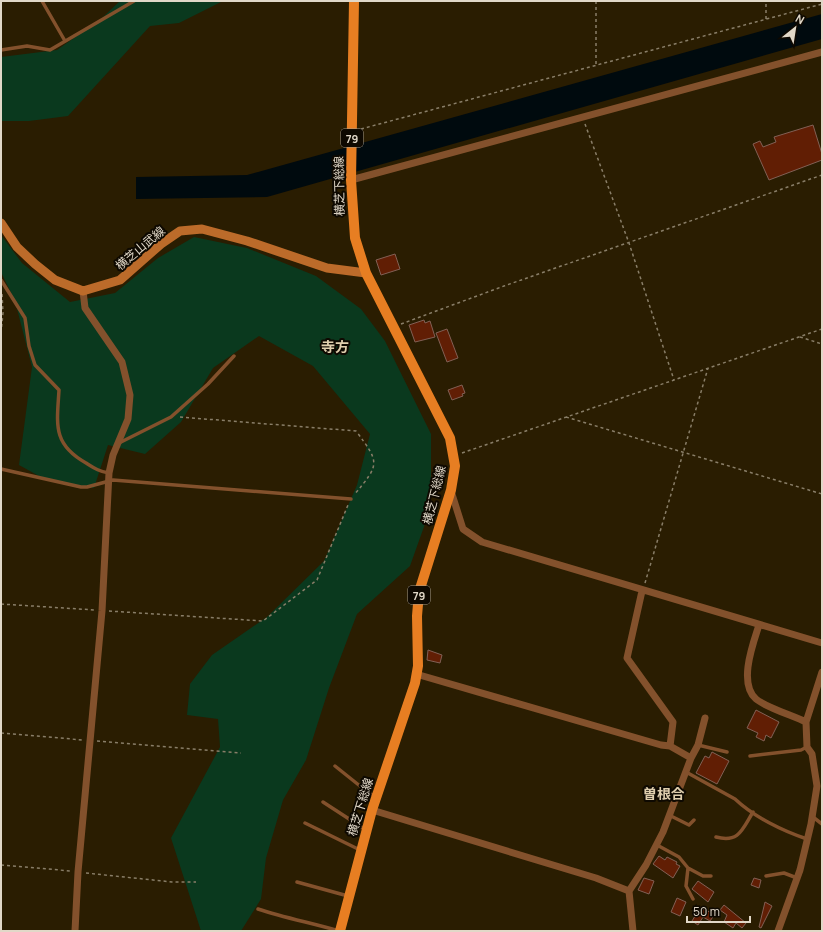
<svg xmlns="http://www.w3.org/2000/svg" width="823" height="932" font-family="Manrope,'Noto Sans JP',sans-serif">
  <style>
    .green { fill: #0a391e }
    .water { fill: #000a0e }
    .building { fill: #611e04; stroke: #826055 }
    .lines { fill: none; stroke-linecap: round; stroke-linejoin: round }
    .path { stroke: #897e68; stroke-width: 1.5; stroke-dasharray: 3 3; stroke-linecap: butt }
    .service { stroke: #83512c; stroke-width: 3.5 }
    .minor { stroke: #83512c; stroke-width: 7 }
    .secondary { stroke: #bc6b2a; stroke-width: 9 }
    .primary { stroke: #e77e22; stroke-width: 10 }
    .labels { text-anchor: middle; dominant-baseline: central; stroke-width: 4; stroke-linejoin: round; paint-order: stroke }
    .shield { fill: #0e0901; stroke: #a29a8c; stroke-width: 1 }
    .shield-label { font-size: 11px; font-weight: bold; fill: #e1d8c8 }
    .street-label { font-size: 12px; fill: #e1d8c8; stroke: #0e0901 }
    .quarter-label { font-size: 14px; font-weight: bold; fill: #e0cfae; stroke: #0e0901 }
  </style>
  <rect width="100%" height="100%" fill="#2a1d01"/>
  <path class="green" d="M120 1H223L179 23 150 26 68 116 29 121H1V57L57 50 102 18Z
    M1 235 22 263 70 302 115 293 158 258 194 237 247 248 316 276 361 309 385 341 431 434V507L410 566 357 614 329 688 306 760 283 800 266 858 261 899 241 931H201L171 838 220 747 218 719 187 715 190 684 212 655 267 617 324 561 357 485 370 434 313 366 259 336 213 368 181 422 145 454 108 445 94 488 48 481 19 465 32 367 15 301 1 272Z"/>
  <path class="water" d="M822 14V39L267 197 136 199V177L247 175 258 172Z"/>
  <path class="building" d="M813 125 822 154V160L769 180 753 144 760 141 763 147 776 142 774 137Z
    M395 254 400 269 381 275 376 260Z
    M424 320 425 323 430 321 435 337 415 342 409 325Z
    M447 329 458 358 447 362 436 333Z
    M462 385 465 393 462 394 463 396 452 400 448 390Z
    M428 650 442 655 440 663 427 660Z
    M756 710 779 722 771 738 766 735 764 741 756 737 758 733 747 728Z
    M712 752 729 761 717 784 696 773 705 756 709 758Z
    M659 856 665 860 667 857 677 862 676 864 680 866 673 878 653 864Z
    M644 878 654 881 649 894 638 890Z
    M754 878 761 880 759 888 751 885Z
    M698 881 714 892 708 902 692 889Z
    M677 898 686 902 680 916 671 912Z
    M765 902 772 906 761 928 759 927Z
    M724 905 746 923 742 928 736 923 733 928 724 922 727 915 720 910Z
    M700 908 715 914 710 921 703 917 698 925 692 921Z"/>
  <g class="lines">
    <path class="path" d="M596 1V65
      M766 19V1
      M585 124 629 243 674 380
      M361 129 822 4
      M401 324 504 286 822 175
      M1 333 3 313 2 293
      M800 337 822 344
      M180 417 356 431C380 463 380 464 354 495
      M566 417 822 494
      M462 453 822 329
      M645 583 708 368
      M1 604 95 610
      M109 611 263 621 317 580 348 505
      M1 733 83 740
      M97 741 241 753
      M1 865 71 871
      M86 873 172 882H196"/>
    <path class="service" d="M42 1 65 41
      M1 50 27 46 50 50 134 1
      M1 280 25 318 29 346 35 365 59 390C57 424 52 444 86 463 94 468 100 472 109 473
      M119 443 171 417 208 384 234 356
      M1 469 81 487H87L113 480 351 499
      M698 745 727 752
      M750 756 801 750 807 747
      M335 766 370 794 376 796
      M686 772 735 799C754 817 783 831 807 839
      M323 802 366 830
      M669 815 689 825 694 820
      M813 817 822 824
      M305 823 360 850
      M716 837C739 843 742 830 753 812
      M657 845 679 857 688 868 703 876H711
      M688 868 686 886 693 899
      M766 876 784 873 797 878
      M297 882 348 896
      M258 909C285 918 312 923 339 931"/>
    <path class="minor" d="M351 180 822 52
      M451 491 463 529 482 542 822 643
      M759 625C753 644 738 683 756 699 765 707 794 716 806 722
      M416 674 661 745 670 746
      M691 758 698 745 705 718
      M372 810 596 878 629 891
      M75 931 78 872 102 611 109 473 113 455 128 419 130 395 122 362 85 308 83 291
      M633 931 629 891 646 865 663 832 691 758 670 746 673 722 627 658 642 591
      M778 931 800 870 811 824 817 786 812 754 807 747 806 722 822 672"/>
    <path class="secondary" d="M1 223 17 247 35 264 55 280 83 291 120 280 161 244 180 231 202 229 247 241 327 268 366 273"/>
    <path class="primary" d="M340 931 372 810 415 683 418 666 417 616 419 592 451 490 455 466 450 438 366 273 355 238 351 180 354 1"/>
  </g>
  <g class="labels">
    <g class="shield">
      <rect x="341" y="129" width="22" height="18" rx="3"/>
      <rect x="408" y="586" width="22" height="18" rx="3"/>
    </g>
    <g class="shield-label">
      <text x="352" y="138">79</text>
      <text x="419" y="595">79</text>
    </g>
    <g class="street-label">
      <text transform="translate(339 186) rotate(-91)">横芝下総線</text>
      <text transform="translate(140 248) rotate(-40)">横芝山武線</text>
      <text transform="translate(434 495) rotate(-76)">横芝下総線</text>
      <text transform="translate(360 807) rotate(-73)">横芝下総線</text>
    </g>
    <g class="quarter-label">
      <text x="335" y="346">寺方</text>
      <text x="664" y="793">曽根合</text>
    </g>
  </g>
  <rect width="823" height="932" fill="none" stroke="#e1d8c8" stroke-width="4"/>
  <g transform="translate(795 28) rotate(30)" stroke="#0e0901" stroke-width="3" paint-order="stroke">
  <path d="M0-3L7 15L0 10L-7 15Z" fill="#e1d8c8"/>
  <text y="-6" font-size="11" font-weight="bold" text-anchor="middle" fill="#e1d8c8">N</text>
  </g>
  <path d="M687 916v6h63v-6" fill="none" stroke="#e1d8c8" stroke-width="2"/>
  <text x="693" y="916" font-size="12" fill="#e1d8c8" stroke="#0e0901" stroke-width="3" paint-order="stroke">50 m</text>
</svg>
